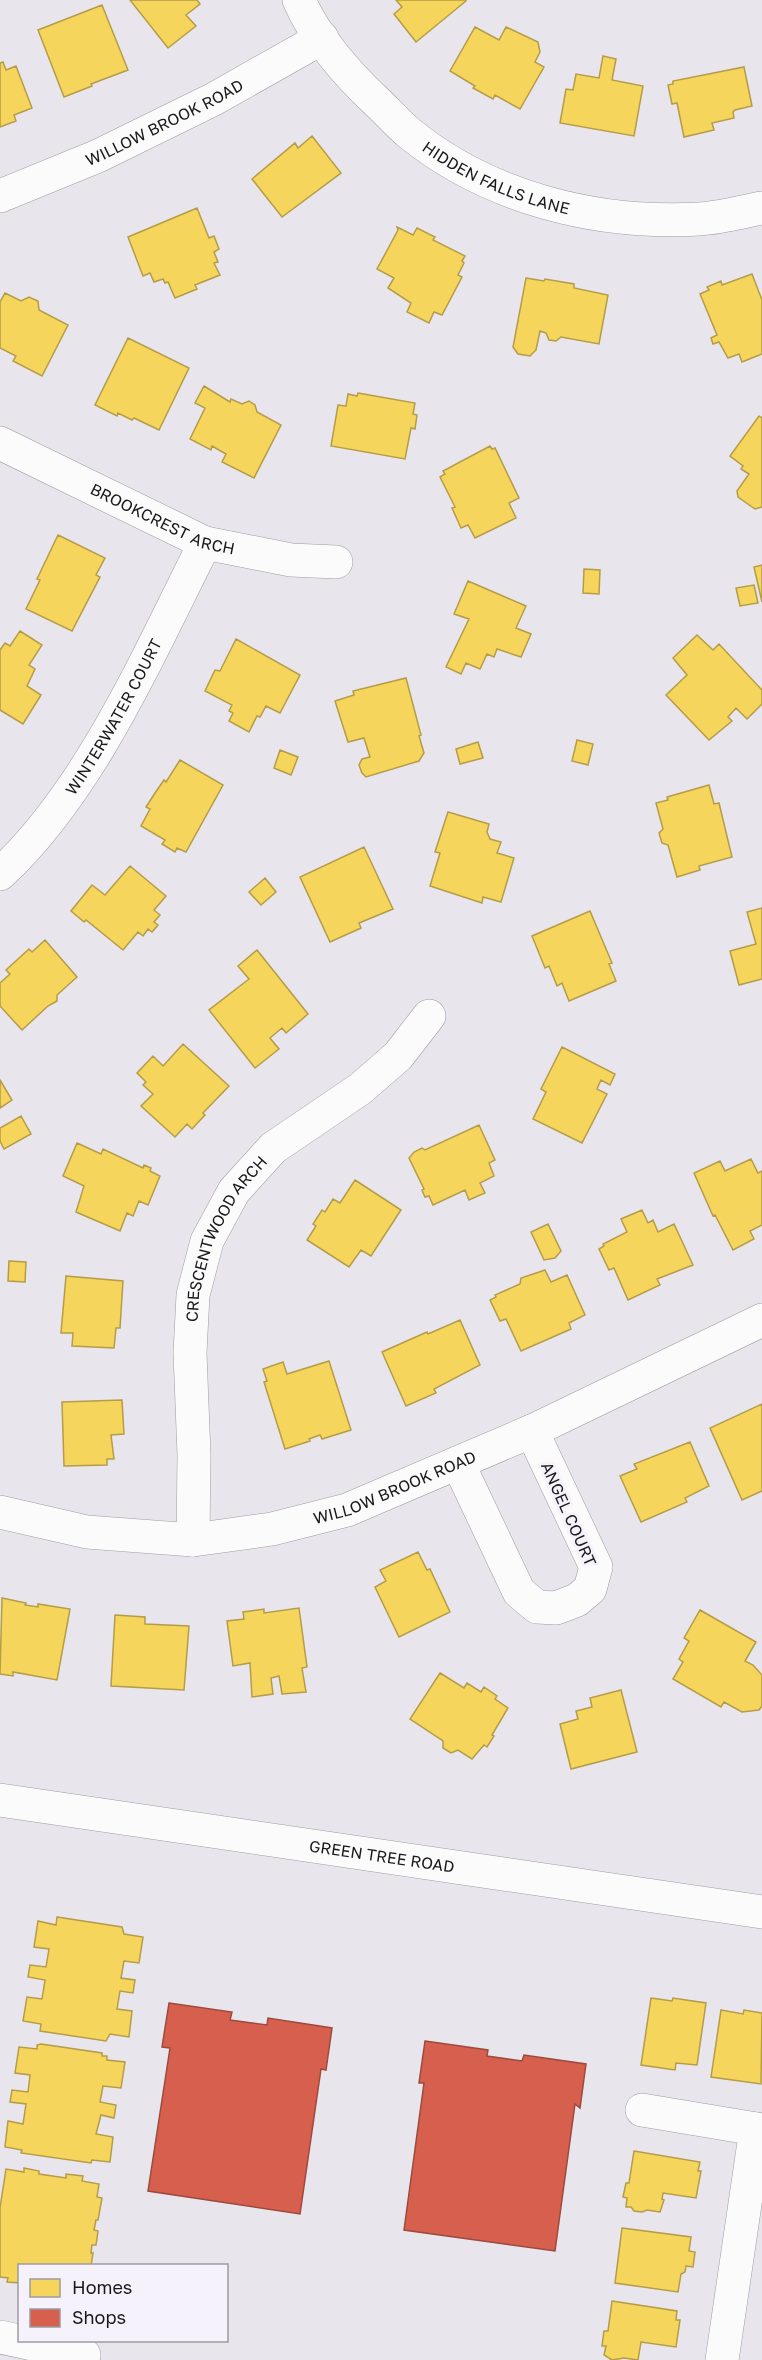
<svg xmlns="http://www.w3.org/2000/svg" width="762" height="2360" font-family="'Golos Text',sans-serif">
  <style>
    .homes { fill: #f6d55c; stroke: #b49c48; stroke-width: 1.5 }
    .shops { fill: #d6604d; stroke: #9d4a3e; stroke-width: 1.5 }
    .lines { fill: none; stroke-linecap: round; stroke-linejoin: round }
    .street-casing { stroke: #9d9ca0; stroke-width: 34 }
    .secondary-casing { stroke: #9d9ca0; stroke-width: 34 }
    .street { stroke: #fcfbfc; stroke-width: 33 }
    .secondary { stroke: #fcfbfc; stroke-width: 33 }
    .labels { text-anchor: middle; dominant-baseline: central; stroke-width: 6; stroke-linejoin: round; paint-order: stroke }
    .street-label { font-size: 16px; fill: #19181b; stroke: #f5f2fb }
  </style>
  <rect width="100%" height="100%" fill="#e8e6ec"/>
  <path class="homes" d="M130 0H197L200 4 186 15 196 26 168 48Z
    M396 0H466V1L416 42 394 14 402 7Z
    M102 5 128 70 91 84 92 86 64 97 38 30Z
    M475 27 499 40 506 27 538 42 540 52 535 62 544 67 520 109 495 95 493 99 473 88 475 86 450 71Z
    M603 56 616 59 612 80 643 86 634 136 560 123 566 89 573 90 576 74 599 78Z
    M3 62 6 70 16 66 32 108 14 115 16 121 0 127V63Z
    M744 67 752 106 735 110 733 112 734 118 712 123 714 130 684 137 677 103 672 104 668 85 673 84V81Z
    M312 136 341 173 282 217 252 179 295 143 298 148Z
    M197 208 209 238 214 236 219 249 214 252 218 262 214 263 220 275 195 285 197 289 175 298 168 282 165 283 163 279 154 282 150 273 143 276 128 237Z
    M397 227 413 235 417 228 435 237 433 240 465 256 462 261 464 263 458 275 462 277 442 315 434 312 429 323 407 312 411 303 388 288 394 278 377 269 398 230Z
    M752 274 762 300V354L742 362 739 354 728 358 719 342 713 344 711 338 717 335 700 294 709 290 707 287 721 281 722 285Z
    M526 278 544 281 545 279 574 284V288L608 295 599 344 561 337 556 341 549 340 546 333 540 331 536 350 530 356 518 354 513 347Z
    M5 293 21 301 29 297 38 301 39 310 68 325 42 376 13 361 16 356 0 348V302Z
    M128 338 189 368 159 430 134 418 132 420 118 413 117 416 95 405Z
    M204 386 230 402 231 399 242 404 249 401 255 405 257 412 281 425 254 478 222 462 226 454 212 446 211 450 190 439 205 408 195 403Z
    M358 393 415 403 413 414 417 415 415 429 411 428 405 459 331 446 338 405 346 406 348 394 357 396Z
    M759 416 762 418V507L755 509 738 497 737 491 749 474 741 469 743 466 730 456Z
    M490 446 492 449 495 448 519 498 509 503 516 518 475 538 468 525 461 528 452 508 455 507 440 477 445 474 443 471Z
    M58 535 105 558 96 575 100 577 72 631 26 609 40 580 37 579Z
    M762 565V602L754 567Z
    M584 569 600 570 599 594 583 593Z
    M468 581 526 606 516 628 531 634 521 657 497 649 494 657 487 654 480 669 466 663 461 674 446 667 469 619 454 614Z
    M754 585 758 603 740 606 736 588Z
    M20 631 42 645 29 665 35 669 27 686 41 695 23 724 0 710V650L5 643 10 646Z
    M697 635 713 650 719 644 762 690V704L747 719 736 708 728 717 732 721 709 740 666 695 687 675 673 658Z
    M236 639 300 675 280 713 266 706 260 717 257 716 249 732 229 721 233 713 229 711 232 705 205 691 215 670 220 671Z
    M406 678 421 735 419 736 424 753 419 761 366 777 362 773 359 765 362 759 370 757 364 738 348 742 335 701 354 695 353 691Z
    M577 740 593 744 588 765 572 761Z
    M478 742 483 758 460 764 456 749Z
    M280 750 298 757 291 775 274 768Z
    M180 760 223 785 186 852 177 848 175 852 162 844 165 840 141 826 150 809 146 807 155 793 164 780 166 782Z
    M709 785 714 804 719 803 732 857 699 866 700 870 677 877 668 845 662 843 659 833 663 829 656 803 668 800 667 797Z
    M448 812 489 824 487 832 490 839 501 842 497 853 514 858 501 902 483 897 482 903 430 886 440 853 435 852Z
    M364 847 393 909 359 923 361 928 330 942 300 877Z
    M130 866 166 896 154 910 160 915 154 922 158 925 152 932 148 929 143 936 138 932 123 950 86 920 84 922 71 911 92 885 105 895Z
    M265 878 276 892 261 905 249 892Z
    M762 908V979L739 985 730 951 756 944 747 912Z
    M590 911 612 963 609 964 616 981 569 1001 562 983 557 986 549 966 545 968 532 936Z
    M45 940 77 977 57 995V1001L48 1006 22 1030 0 1006V983L10 974 6 970 29 949 32 952Z
    M257 950 308 1014 286 1033 282 1028 270 1038 279 1049 255 1068 209 1010 249 979 238 966Z
    M183 1044 229 1086 203 1113 205 1115 192 1129 187 1124 175 1137 141 1106 153 1094 143 1085 146 1082 137 1073 153 1056 163 1066Z
    M562 1047 615 1074 610 1085 601 1080 597 1089 607 1094 582 1143 533 1119 546 1092 541 1089Z
    M0 1080 12 1100 0 1108Z
    M21 1116 31 1134 4 1149 0 1141V1128Z
    M479 1125 495 1160 489 1163 494 1176 480 1183 485 1193 469 1200 465 1190 433 1205 429 1196 425 1197 422 1190 424 1189 409 1158 414 1152 422 1148 425 1150Z
    M77 1143 101 1154 103 1149 143 1168 144 1165 151 1168 150 1171 160 1176 148 1205 139 1201 133 1216 127 1213 120 1231 76 1212 84 1186 63 1176Z
    M751 1159 758 1173 762 1171V1225L750 1231 754 1239 733 1250 715 1215 713 1216 694 1173 720 1161 725 1171Z
    M355 1180 401 1210 371 1256 361 1250 349 1267 307 1240 316 1226 313 1224 322 1210 325 1212 333 1199 340 1203Z
    M642 1210 648 1223 653 1220 658 1232 674 1224 693 1265 657 1279 660 1285 628 1300 614 1268 609 1270 599 1249 604 1246 603 1244 627 1232 621 1219Z
    M548 1224 561 1251 555 1258 544 1260 531 1232Z
    M9 1261 26 1262 25 1282 8 1281Z
    M545 1270 551 1282 567 1275 585 1315 569 1323 571 1329 521 1351 506 1319 500 1321 490 1300 496 1297 495 1295 520 1284 521 1278Z
    M66 1276 123 1281 120 1328H116L114 1348 72 1346 73 1333H61Z
    M460 1320 480 1365 434 1389 436 1393 406 1406 382 1352 427 1332 428 1334Z
    M329 1361 351 1430 322 1439 320 1435 309 1439 310 1441 285 1449 264 1382 267 1381 263 1369 283 1362 287 1374Z
    M122 1400 124 1434 111 1435 114 1459H107V1465L64 1466 62 1402Z
    M762 1404V1491L742 1500 710 1428Z
    M690 1442 709 1486 685 1498 687 1502 641 1522 620 1476 637 1469 634 1464Z
    M418 1552 427 1570 430 1569 450 1612 399 1637 375 1587 386 1581 380 1570Z
    M2 1598 26 1603 25 1605 38 1607V1604L70 1609 57 1680 13 1672V1676L0 1674Z
    M299 1608 307 1667 302 1668 306 1692 282 1694 279 1676 271 1678 273 1694 252 1697 250 1663 233 1666 227 1621 244 1619 243 1612 264 1609V1613Z
    M700 1610 756 1642 745 1661 753 1665 762 1675V1706L759 1710 742 1712 724 1702 721 1707 673 1679 683 1662 679 1659 689 1641 684 1638Z
    M115 1615 145 1617V1624L189 1626 184 1690 111 1686Z
    M440 1673 464 1688 467 1683 481 1692 484 1687 497 1696 495 1699 508 1708 492 1735 494 1736 487 1747 484 1745 472 1759 458 1750 451 1753 443 1748V1741L410 1719Z
    M621 1690 637 1752 571 1769 560 1724 578 1719 576 1711 592 1707 590 1698Z
    M57 1917 122 1927 124 1934 143 1937 139 1963 124 1961 121 1978 135 1980 133 1993 120 1991 117 2009 132 2011 129 2037 110 2034 106 2041 40 2031 41 2024 23 2021 27 1997 42 1999 45 1980 28 1977 30 1965 46 1967 49 1949 34 1947 38 1921 56 1925Z
    M651 1998 672 2001 673 1998 706 2003 697 2065 676 2063 675 2070 641 2065Z
    M721 2010 743 2014 744 2010 762 2013 761 2084 711 2077Z
    M41 2044 102 2053V2056H107V2060L125 2062 121 2088 103 2086 100 2102 116 2105 114 2118 101 2115 96 2134 113 2137 110 2162 92 2160 91 2163 21 2153 22 2150 5 2147 8 2121 23 2124 26 2104 10 2102 12 2090 28 2092 30 2075 15 2073 19 2047 37 2049V2045Z
    M634 2151 700 2162 698 2171H701L696 2198 663 2193 662 2199 664 2200 660 2212 647 2210 642 2212 634 2211 631 2207H626L627 2198 623 2197 626 2183H629Z
    M24 2168 39 2171V2174L66 2178V2174L83 2176 82 2181 99 2184 97 2197 102 2198 98 2220H96L94 2230 98 2231 96 2245H92L91 2253H93L91 2266H20V2283L7 2282 8 2278 0 2277V2208L6 2169 24 2172Z
    M622 2228 691 2237 689 2251 695 2252 693 2267 686 2266 685 2272 681 2274 678 2292 615 2283Z
    M612 2301 677 2311 676 2320H680L676 2347 641 2342 638 2360 624 2358 612 2360 604 2355 606 2346H602L604 2331H608Z"/>
  <path class="shops" d="M169 2003 232 2012 230 2020 267 2025 268 2018 332 2028 326 2070 321 2069 300 2214 148 2191 170 2048 162 2047Z
    M425 2041 488 2050 487 2056 522 2061 524 2055 586 2064 580 2108 575 2104 555 2251 404 2230 424 2083H419Z"/>
  <g class="lines">
    <defs>
      <g id="street">
        <path id="s1" d="M299 0C315 37 347 74 376 101 387 111 397 123 409 133 489 198 597 225 699 219 720 218 742 212 762 208"/>
        <path id="s2" d="M0 196 98 156 214 99 322 38"/>
        <path id="s3" d="M0 443 205 543 291 560 336 562"/>
        <path id="s4" d="M0 874C91 790 149 653 205 543"/>
        <path d="M458 1463 519 1592 537 1607 556 1608 577 1600 590 1589 596 1567 532 1431"/>
        <path id="s5" d="M0 1512 87 1532 193 1540 272 1529 347 1510 532 1431 762 1320"/>
        <path id="s6" d="M193 1540 194 1455 190 1353 193 1295 207 1241 234 1191 273 1148 360 1089 398 1056 429 1016"/>
        <path d="M642 2110 762 2130"/>
        <path d="M0 2337 84 2355"/>
        <path d="M722 2360 756 2129"/>
      </g>
      <g id="secondary">
        <path id="s7" d="M0 1800 762 1912"/>
      </g>
    </defs>
    <use href="#street" class="street-casing"/>
    <use href="#secondary" class="secondary-casing"/>
    <use href="#street" class="street"/>
    <use href="#secondary" class="secondary"/>
  </g>
  <g class="labels">
    <g class="street-label">
      <text stroke="none"><textPath href="#s2" startOffset="180">WILLOW BROOK ROAD</textPath></text>
      <text stroke="none"><textPath href="#s1" startOffset="273">HIDDEN FALLS LANE</textPath></text>
      <text stroke="none"><textPath href="#s3" startOffset="180">BROOKCREST ARCH</textPath></text>
      <text stroke="none"><textPath href="#s4" startOffset="195">WINTERWATER COURT</textPath></text>
      <text stroke="none"><textPath href="#s6" startOffset="310">CRESCENTWOOD ARCH</textPath></text>
      <text stroke="none"><textPath href="#s5" startOffset="405">WILLOW BROOK ROAD</textPath></text>
      <text transform="translate(569 1514) rotate(66)">ANGEL COURT</text>
      <text stroke="none"><textPath href="#s7" startOffset="386">GREEN TREE ROAD</textPath></text>
    </g>
  </g>
  <rect x="18" y="2264" width="210" height="78" fill="#f5f2fb" stroke="#9d9ba1" stroke-width="1.5"/>
  <rect x="30" y="2279" width="30" height="18" fill="#f6d55c" stroke="#9d9ba1" stroke-width="1.5"/>
  <text x="72" y="2294" font-size="18" fill="#19181b">Homes</text>
  <rect x="30" y="2309" width="30" height="18" fill="#d6604d" stroke="#9d9ba1" stroke-width="1.5"/>
  <text x="72" y="2324" font-size="18" fill="#19181b">Shops</text>
</svg>
